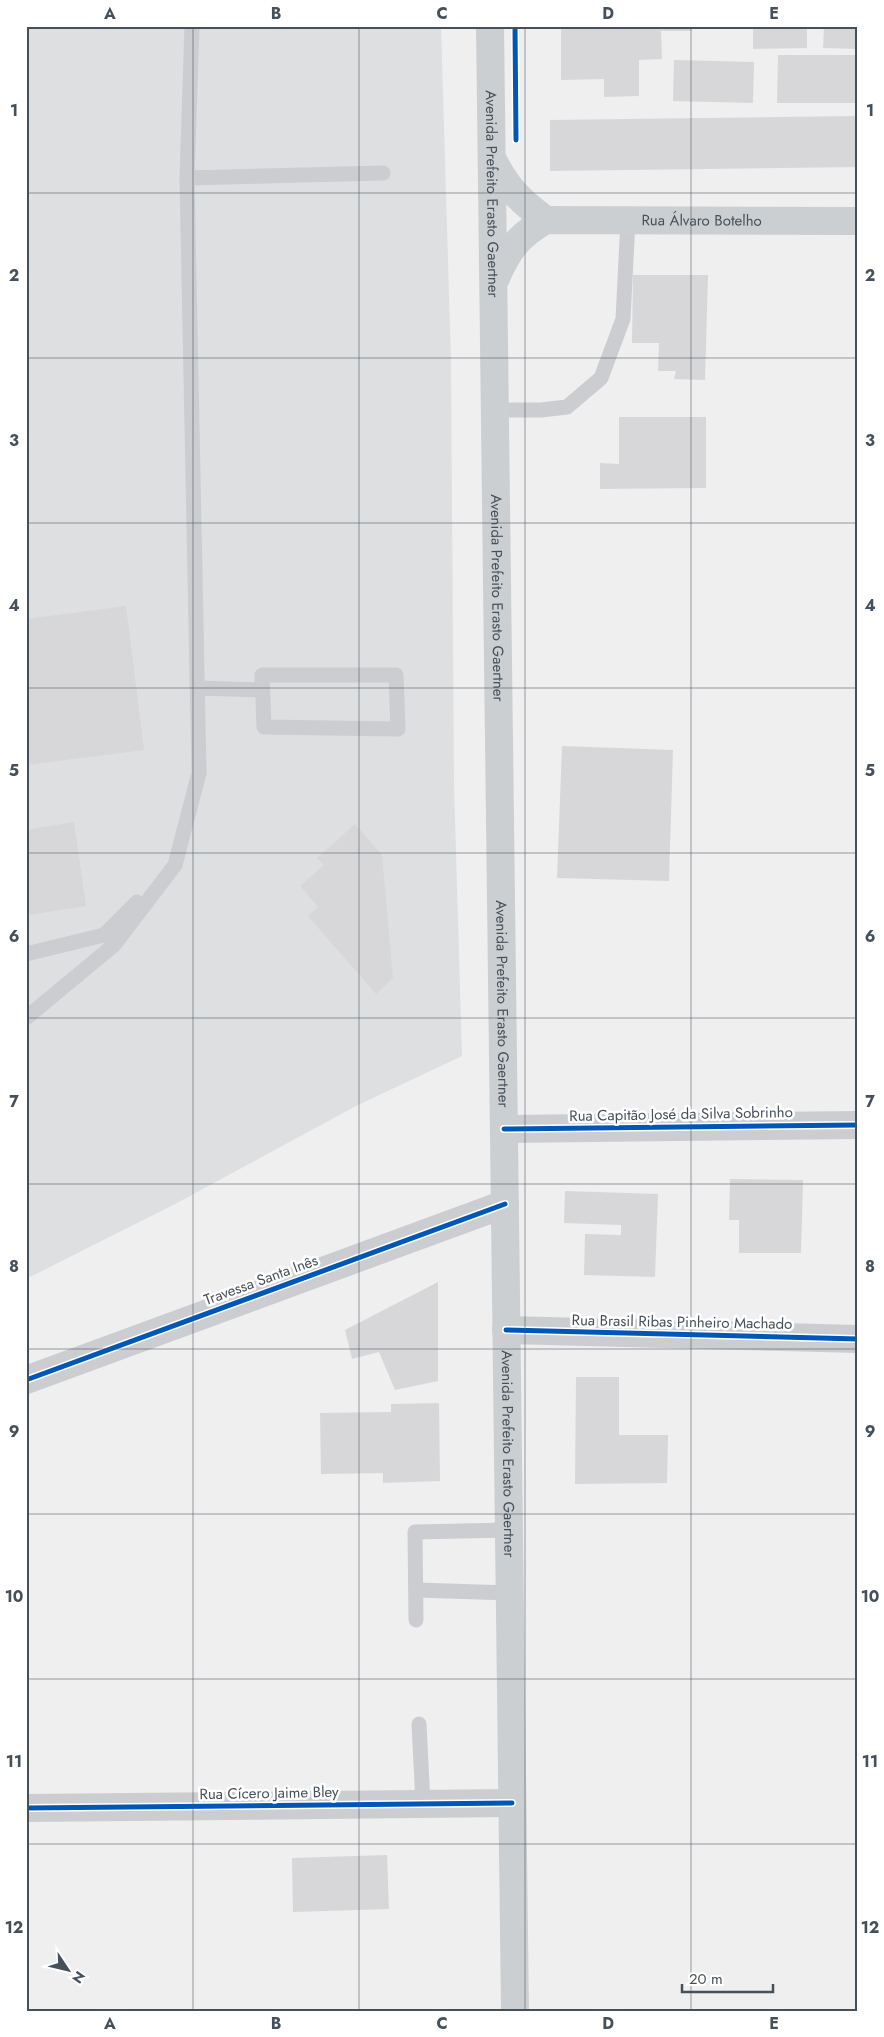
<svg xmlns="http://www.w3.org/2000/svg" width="884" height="2037" font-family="Jost,sans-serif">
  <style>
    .airport { fill: #dddfe1 }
    .building { fill: #d7d7d9 }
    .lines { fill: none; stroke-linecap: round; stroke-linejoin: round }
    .service { stroke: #cbcdd0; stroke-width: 15 }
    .minor { stroke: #cbcdd0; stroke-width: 28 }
    .secondary { stroke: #cccfd1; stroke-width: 28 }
    .cycleway-casing { stroke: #fff; stroke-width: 8 }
    .cycleway { stroke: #0057b8; stroke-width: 5 }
    .grid { fill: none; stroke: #46505b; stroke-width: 1; stroke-opacity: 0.55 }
    .labels { text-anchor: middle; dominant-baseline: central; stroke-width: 5; stroke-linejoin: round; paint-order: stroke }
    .street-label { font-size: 15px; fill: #46505b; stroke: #fff }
    .neatline { fill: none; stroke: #46505b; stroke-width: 2 }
    .grid-label { font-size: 16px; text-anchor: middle; font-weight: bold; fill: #46505b }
  </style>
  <rect width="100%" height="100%" fill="#f0efef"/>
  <path class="airport" d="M26 26H441L451 362 454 785 462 1056 356 1106 175 1204 26 1279Z"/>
  <path class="building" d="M561 26H692V31H661L662 59 639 60V96L604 97V79L561 80Z
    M753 26H807V48L753 49Z
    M824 26H858V49L823 48Z
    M778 55H858V103H777Z
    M674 60 754 62 753 103 673 101Z
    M858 116V167L550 171V120Z
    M633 275H708L705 380 674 379 676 371H658L659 343H632Z
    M619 417H706V488L600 489V463L619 464Z
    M126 606 144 750 26 765V619Z
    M562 746 673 750 669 881 557 878Z
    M74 822 86 906 29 915 26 899V830Z
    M355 824 382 855 393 978 376 994 308 916 318 907 300 886 324 865 317 858Z
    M730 1179 803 1180 801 1253H739V1220H729Z
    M565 1191 658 1194 655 1277 584 1275 585 1234 621 1235V1225L564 1223Z
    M438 1282V1381L395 1390 379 1352 352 1359 345 1330Z
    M576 1377H619V1435H668L667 1483 575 1484Z
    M439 1403 440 1481 383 1483V1473L321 1474 320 1413 391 1412V1404Z
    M387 1855 389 1909 293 1912 292 1858Z"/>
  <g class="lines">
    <path class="service" d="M187 178 383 173
      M495 410H541L567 407 601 378 623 319 628 220
      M262 675H396L398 729 264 727Z
      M197 688 262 690
      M26 954 104 935 137 902
      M26 1018 114 945 175 865 199 773 187 178 192 26
      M417 1590 510 1593
      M416 1620 415 1532 509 1530
      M419 1724 423 1804"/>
    <path class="minor" d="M504 1129 858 1125
      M506 1330 858 1339
      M26 1380 505 1204
      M26 1808 512 1803"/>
    <g class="secondary">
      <path id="s1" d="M490 26 515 2011"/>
      <path d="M493 160C507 188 521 202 546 220"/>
      <path id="s2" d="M496 278C508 250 519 235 546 220L858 221"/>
    </g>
    <defs>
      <path id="cycleway" d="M515 26 516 140
        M504 1129 858 1125
        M506 1330 858 1339
        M26 1380 505 1204
        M26 1808 512 1803"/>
    </defs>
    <use href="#cycleway" class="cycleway-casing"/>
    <use href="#cycleway" class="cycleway"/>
  </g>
  <path class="grid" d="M193 26V2011M359 26V2011M525 26V2011M691 26V2011M26 193H858M26 358H858M26 523H858M26 688H858M26 853H858M26 1018H858M26 1184H858M26 1349H858M26 1514H858M26 1679H858M26 1844H858"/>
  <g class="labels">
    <g class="street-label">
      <text stroke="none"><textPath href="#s1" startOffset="168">Avenida Prefeito Erasto Gaertner</textPath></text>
      <text stroke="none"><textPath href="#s2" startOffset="234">Rua Álvaro Botelho</textPath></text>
      <text stroke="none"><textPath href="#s1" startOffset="572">Avenida Prefeito Erasto Gaertner</textPath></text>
      <text stroke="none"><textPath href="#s1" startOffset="978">Avenida Prefeito Erasto Gaertner</textPath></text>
      <text transform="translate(681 1114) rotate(-1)">Rua Capitão José da Silva Sobrinho</text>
      <text transform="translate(261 1280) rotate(-20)">Travessa Santa Inês</text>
      <text transform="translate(682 1322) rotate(1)">Rua Brasil Ribas Pinheiro Machado</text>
      <text stroke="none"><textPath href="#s1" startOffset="1428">Avenida Prefeito Erasto Gaertner</textPath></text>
      <text transform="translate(269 1793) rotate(-1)">Rua Cícero Jaime Bley</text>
    </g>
  </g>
  <rect width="884" height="2037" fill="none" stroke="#ffffff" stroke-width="55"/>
  <g transform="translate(68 1970) rotate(125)" stroke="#ffffff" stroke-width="4" paint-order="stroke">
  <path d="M0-4L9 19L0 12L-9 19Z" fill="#46505b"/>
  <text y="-8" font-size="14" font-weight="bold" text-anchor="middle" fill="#46505b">N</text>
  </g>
  <path d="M682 1984v8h91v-8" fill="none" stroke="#46505b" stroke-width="2.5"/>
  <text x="689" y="1984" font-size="15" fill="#46505b" stroke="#ffffff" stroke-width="4" paint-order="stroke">20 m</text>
  <rect x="28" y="28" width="828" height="1982" class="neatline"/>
  <g class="grid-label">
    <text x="110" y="19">A</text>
    <text x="276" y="19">B</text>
    <text x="442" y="19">C</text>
    <text x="608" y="19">D</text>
    <text x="774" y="19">E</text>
    <text x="14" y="116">1</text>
    <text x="870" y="116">1</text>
    <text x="14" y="281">2</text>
    <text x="870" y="281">2</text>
    <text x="14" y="446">3</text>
    <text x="870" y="446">3</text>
    <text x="14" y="611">4</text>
    <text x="870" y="611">4</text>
    <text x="14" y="776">5</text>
    <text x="870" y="776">5</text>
    <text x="14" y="942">6</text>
    <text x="870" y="942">6</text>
    <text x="14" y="1107">7</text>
    <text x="870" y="1107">7</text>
    <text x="14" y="1272">8</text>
    <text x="870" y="1272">8</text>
    <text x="14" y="1437">9</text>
    <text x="870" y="1437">9</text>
    <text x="14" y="1602">10</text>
    <text x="870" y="1602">10</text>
    <text x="14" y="1767">11</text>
    <text x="870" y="1767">11</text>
    <text x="14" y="1933">12</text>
    <text x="870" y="1933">12</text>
    <text x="110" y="2029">A</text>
    <text x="276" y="2029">B</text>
    <text x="442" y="2029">C</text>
    <text x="608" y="2029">D</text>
    <text x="774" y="2029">E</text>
  </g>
</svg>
